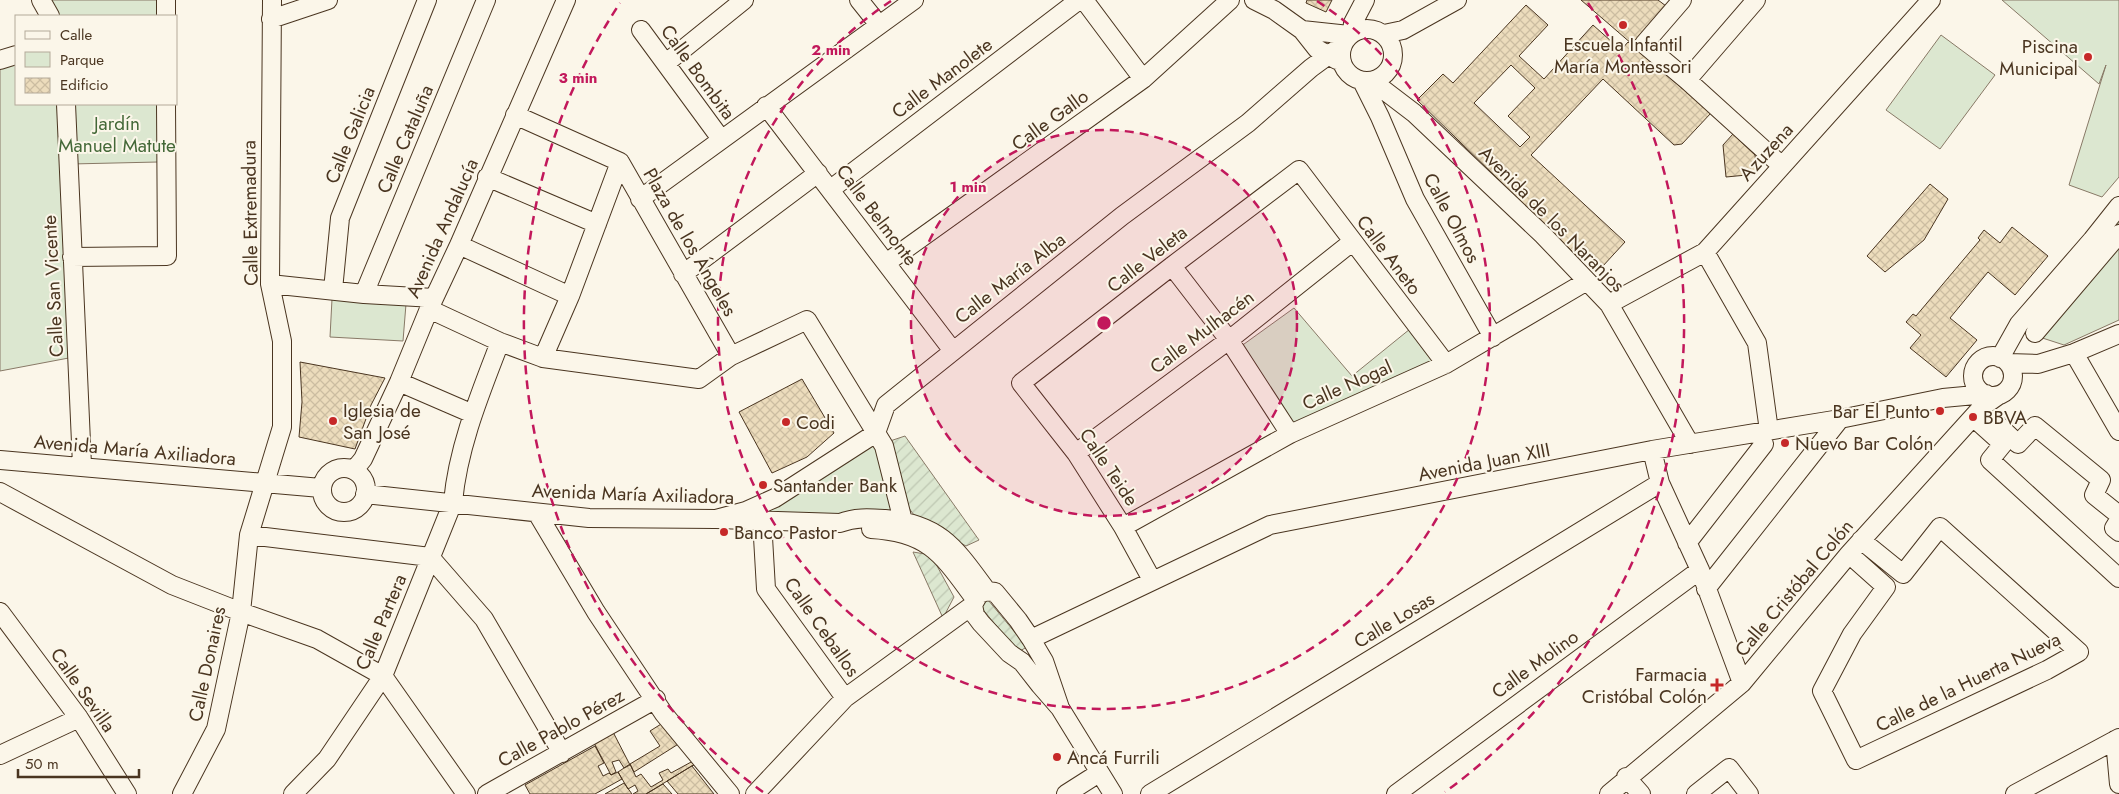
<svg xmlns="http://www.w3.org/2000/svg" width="2119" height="794" font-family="Jost,sans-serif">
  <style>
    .park { fill: #dce7d0; stroke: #887966 }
    .garden { fill: url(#garden-furrows); stroke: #887966 }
    .building { fill: url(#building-cross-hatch); stroke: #4a3520; fill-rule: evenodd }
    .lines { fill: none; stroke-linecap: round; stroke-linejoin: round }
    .minor-casing { stroke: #4a3520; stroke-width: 20 }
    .minor { stroke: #fbf6e9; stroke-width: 18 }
    .ring { fill: none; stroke: #c2185b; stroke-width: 2.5; stroke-dasharray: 9 6 }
    .poi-dot { fill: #c62828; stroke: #fbf6e9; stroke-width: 2 }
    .labels { text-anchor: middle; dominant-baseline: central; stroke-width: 4; stroke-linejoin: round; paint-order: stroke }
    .poi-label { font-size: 19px; fill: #4a3520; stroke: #fbf6e9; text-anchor: start }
    .street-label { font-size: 19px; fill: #4a3520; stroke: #fbf6e9 }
    .park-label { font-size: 19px; fill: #436837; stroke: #fbf6e9 }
    .centre { fill: #c2185b; stroke: #fbf6e9; stroke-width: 2.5 }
    .ring-label { font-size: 15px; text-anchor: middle; font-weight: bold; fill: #c2185b; stroke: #fbf6e9; stroke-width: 4; stroke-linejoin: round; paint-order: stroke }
  </style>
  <defs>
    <pattern id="garden-furrows" width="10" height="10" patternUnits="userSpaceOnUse" patternTransform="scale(1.25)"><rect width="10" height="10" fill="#dce7d0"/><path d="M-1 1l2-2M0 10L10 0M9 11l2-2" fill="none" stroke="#bec7b2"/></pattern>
    <pattern id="building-cross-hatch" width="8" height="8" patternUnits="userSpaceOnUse" patternTransform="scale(1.25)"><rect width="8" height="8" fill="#ecdcbc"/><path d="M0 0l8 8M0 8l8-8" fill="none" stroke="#ccbda1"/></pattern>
  </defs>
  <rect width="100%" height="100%" fill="#fbf6e9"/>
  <path class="park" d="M45 0H161V16H53Z
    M2002 0H2119V177L2102 197 2069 185 2106 65 2099 84Z
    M1941 35 1995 75 1940 149 1886 110Z
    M16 59V104H57L74 357 0 371V62Z
    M69 104H159L158 162 71 164Z
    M2119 219V320L2064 345 2030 334Z
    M332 299 406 304 403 341 330 337Z
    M1294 308 1352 376 1410 329 1440 360 1289 429 1233 352Z
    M875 438 896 514 749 513Z"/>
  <path class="garden" d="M905 436 979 540 966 546 916 518 899 494 884 443Z
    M913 552 931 555 954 597 943 618Z
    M988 600 1027 647 1018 652 980 606Z"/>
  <path class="building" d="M1307 0H1332L1326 12 1306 3Z
    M1581 0H1658L1666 6 1632 44Z
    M1526 5 1548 25 1519 56 1544 79 1593 25 1621 50 1628 42 1711 113 1682 144 1674 145 1603 79 1531 155 1625 242 1602 267 1587 253 1581 260 1417 100 1443 74 1453 83ZM1511 65 1535 88 1508 116 1530 137 1520 147 1474 103Z
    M1733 134 1755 155 1757 174 1726 177 1723 145Z
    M1930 184 1948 199 1924 240 1885 272 1867 256Z
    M2012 227 2048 256 2015 295 1988 272 1950 318 1977 340 1946 377 1910 348 1921 335 1906 322 1913 314 1916 316 1980 240 1978 238 1984 230 2000 243Z
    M300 362 385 378 371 405 355 449 299 437 302 402Z
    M802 379 834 433 807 457 772 473 739 412Z
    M666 721 680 743 634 772 630 764 660 746 650 731Z
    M613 732 630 765 624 768 619 760 612 762 616 772 611 775 594 743Z
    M595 746 604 763 598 766 603 776 609 773 611 775 618 772 622 779 595 794H530L525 785Z
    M693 761 695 764 646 794H633L638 791 635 785 628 789 618 772 630 764 636 777 641 774 651 787 663 780 659 773 668 769 671 773Z
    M695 764 692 766 714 794H678L667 781Z
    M624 783 632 794H605Z
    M663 784 672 794H646Z"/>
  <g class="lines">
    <defs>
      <path id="minor" d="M41 0 50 16
        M166 0V16
        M859 0 879 25
        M1084 0 1143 79
        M1254 0 1274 10 1302 30 1317 49 1337 60
        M1682 0 1644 44 1687 80 1782 166
        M271 19 328 0
        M1341 55a26 26 0 1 1 52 0a26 26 0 1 1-52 0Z
        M641 30 721 139
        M1302 30 1349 35
        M1352 33 1353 23 1365 0
        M1384 34 1403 30 1457 0
        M0 60 16 55
        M666 63 744 0
        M1687 80 1756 0
        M1362 81 1380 117 1415 199 1493 337
        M1372 81 1414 113 1543 235 1609 304 1690 444
        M66 104 82 465
        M766 106 953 351
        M515 115 620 162
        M620 162 731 356
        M487 177 597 224
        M831 189 1079 0
        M640 199 914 0
        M459 245 570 296
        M1705 252 1757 343 1769 431
        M72 257 167 256 166 104
        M886 263 1143 79 1230 0
        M1172 266 1229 340 1290 434
        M683 274 818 173
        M270 284 364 294 434 298
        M333 290 340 218 427 0
        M364 294 486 0
        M1609 304 1705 252 1931 0
        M429 309 500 342 543 358 699 379 731 356 807 320 884 446 903 521
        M2035 333 2119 234
        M2074 353 2119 431
        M1973 376a20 20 0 1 1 40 0a20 20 0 1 1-40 0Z
        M543 358 570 296 620 162
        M2000 358 2019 324 2092 240 2119 206
        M2008 363 2038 364 2074 353 2119 334
        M399 382 473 414
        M1973 417 2003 444 1990 460 2119 578
        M1998 425 2018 444 2035 426 2101 480 2094 495 2119 515
        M1652 450 1660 483 1700 570 1742 683
        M1076 453 1229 340 1352 242
        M0 460 321 488
        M322 490a22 22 0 1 1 44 0a22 22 0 1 1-44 0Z
        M354 470 363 459 399 382 429 309 459 245 566 0
        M0 492 172 585 241 612 317 639 383 676 466 794
        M365 494 589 518 716 519 840 523C855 517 869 518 885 519 941 524 956 549 987 591
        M537 513 596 612 664 714 730 794
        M716 519 746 511 775 498 876 433 886 405 1122 216 1248 123 1311 68 1341 46
        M762 520 766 589 845 698
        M2119 520 2114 528 2119 532
        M1123 527 1290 434 1446 364 1587 281
        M871 529C930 532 943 556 975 599
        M249 535 430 557 484 619 562 753
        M1687 543 1764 444
        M1849 554 1886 587 1852 634 1822 691 1856 760 2047 670 2079 652 1940 527 1903 574 1861 540
        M1152 580 1123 527 1076 453 1021 383 1172 266 1299 170 1446 364
        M1706 589 1840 419
        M0 612 79 718 127 794
        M1031 639 1270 525 1652 450 1840 419 1943 398 1986 394
        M1060 708 1040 685 1022 662 1009 653 981 623 975 615 973 605 979 594 987 591 995 592 1018 620 1031 639 1044 661 1060 708 1113 794
        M2115 740 2119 784
        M0 755 79 718
        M1626 777 1641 794
        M182 794 216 729 241 612 249 535 282 427V341L270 284 272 0
        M293 794 327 759 383 676 453 502C458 447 480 394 500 342
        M487 794 656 699
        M755 794 845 698 973 605
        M1066 794 1099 773
        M1150 794 1660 483
        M1396 794 1700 570
        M1609 794 1742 683 1849 554 1982 407 1999 395
        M1696 794 1729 768 1749 794
        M2015 794 2119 738"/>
    </defs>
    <use href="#minor" class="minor-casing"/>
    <use href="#minor" class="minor"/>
  </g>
  <circle cx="1104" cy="323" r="193" fill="#c2185b" fill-opacity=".12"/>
  <g class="ring">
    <circle cx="1104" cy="323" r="193"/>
    <path d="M1317 1A386 386 0 1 1 891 1"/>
    <path d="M763 792A580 580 0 0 1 620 3M1588 3A580 580 0 0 1 1445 792"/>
  </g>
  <g class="poi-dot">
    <circle cx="1623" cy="25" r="5"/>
    <circle cx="2088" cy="57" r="5"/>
    <circle cx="1940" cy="411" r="5"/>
    <circle cx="1973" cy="417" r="5"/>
    <circle cx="333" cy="421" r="5"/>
    <circle cx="786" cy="422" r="5"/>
    <circle cx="1785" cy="443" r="5"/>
    <circle cx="763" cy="485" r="5"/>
    <circle cx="724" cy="532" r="5"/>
    <path d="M1714.5 677.5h5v5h5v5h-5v5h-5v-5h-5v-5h5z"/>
    <circle cx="1057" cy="757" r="5"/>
  </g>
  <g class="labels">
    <g class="poi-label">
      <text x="1623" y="44" text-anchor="middle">Escuela Infantil<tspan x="1623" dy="22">María Montessori</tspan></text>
      <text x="2078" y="46" text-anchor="end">Piscina<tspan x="2078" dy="22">Municipal</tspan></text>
      <text x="343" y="410">Iglesia de<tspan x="343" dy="22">San José</tspan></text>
      <text x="1930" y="411" text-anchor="end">Bar El Punto</text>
      <text x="1983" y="417">BBVA</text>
      <text x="796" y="422">Codi</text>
      <text x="1795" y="443">Nuevo Bar Colón</text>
      <text x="773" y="485">Santander Bank</text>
      <text x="734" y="532">Banco Pastor</text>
      <text x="1707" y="674" text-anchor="end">Farmacia<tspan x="1707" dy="22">Cristóbal Colón</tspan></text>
      <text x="1067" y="757">Ancá Furrili</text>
    </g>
    <g class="street-label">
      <text transform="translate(698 72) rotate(54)">Calle Bombita</text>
      <text transform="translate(942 78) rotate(-37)">Calle Manolete</text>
      <text transform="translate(1050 120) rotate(-36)">Calle Gallo</text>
      <text transform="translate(350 135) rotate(-68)">Calle Galicia</text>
      <text transform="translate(405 139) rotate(-67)">Calle Cataluña</text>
      <text transform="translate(1766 152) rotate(-48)">Azuzena</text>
      <text transform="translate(250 213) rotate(-91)">Calle Extremadura</text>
      <text transform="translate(877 215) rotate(53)">Calle Belmonte</text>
      <text transform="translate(1452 218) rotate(62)">Calle Olmos</text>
      <text transform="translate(1552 219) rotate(45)">Avenida de los Naranjos</text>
      <text transform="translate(442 228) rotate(-66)">Avenida Andalucía</text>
      <text transform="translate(690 242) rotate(60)">Plaza de los Ángeles</text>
      <text transform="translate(1389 255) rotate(53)">Calle Aneto</text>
      <text transform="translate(1147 259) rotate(-38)">Calle Veleta</text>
      <text transform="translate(1010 278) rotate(-38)">Calle María Alba</text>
      <text transform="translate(53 286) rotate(-93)">Calle San Vicente</text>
      <text transform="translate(1202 332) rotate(-37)">Calle Mulhacén</text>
      <text transform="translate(1347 385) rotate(-24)">Calle Nogal</text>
      <text transform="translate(135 450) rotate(5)">Avenida María Axiliadora</text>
      <text transform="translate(1484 462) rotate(-11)">Avenida Juan XIII</text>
      <text transform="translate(1109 467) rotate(56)">Calle Teide</text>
      <text transform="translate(633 494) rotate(2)">Avenida María Axiliadora</text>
      <text transform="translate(1794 588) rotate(-50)">Calle Cristóbal Colón</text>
      <text transform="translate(1394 620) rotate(-31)">Calle Losas</text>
      <text transform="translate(381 622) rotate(-67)">Calle Partera</text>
      <text transform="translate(822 627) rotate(55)">Calle Ceballos</text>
      <text transform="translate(207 664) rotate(-78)">Calle Donaires</text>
      <text transform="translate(1535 664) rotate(-36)">Calle Molino</text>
      <text transform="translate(1968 682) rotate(-26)">Calle de la Huerta Nueva</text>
      <text transform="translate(83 690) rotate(55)">Calle Sevilla</text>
      <text transform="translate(561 728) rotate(-29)">Calle Pablo Pérez</text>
    </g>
    <g class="park-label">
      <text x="117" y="123">Jardín<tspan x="117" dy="22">Manuel Matute</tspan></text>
    </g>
  </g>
  <circle cx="1104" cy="323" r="8" class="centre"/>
  <g class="ring-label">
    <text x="831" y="55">2 min</text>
    <text x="578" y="83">3 min</text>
    <text x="968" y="192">1 min</text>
  </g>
  <rect x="15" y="15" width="162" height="90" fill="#fbf6e9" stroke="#b4a999"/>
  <rect x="25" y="31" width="25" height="8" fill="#fbf6e9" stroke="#b4a999"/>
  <text x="60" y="40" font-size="15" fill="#4a3520">Calle</text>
  <rect x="25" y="52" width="25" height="15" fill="#dce7d0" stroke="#b4a999"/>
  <text x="60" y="65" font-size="15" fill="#4a3520">Parque</text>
  <rect x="25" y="78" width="25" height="15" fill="url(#building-cross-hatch)" stroke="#b4a999"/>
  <text x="60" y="90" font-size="15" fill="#4a3520">Edificio</text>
  <path d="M18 769v8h121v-8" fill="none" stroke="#4a3520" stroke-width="2.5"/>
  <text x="25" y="769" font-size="15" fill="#4a3520" stroke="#fbf6e9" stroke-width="4" paint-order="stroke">50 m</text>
</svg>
